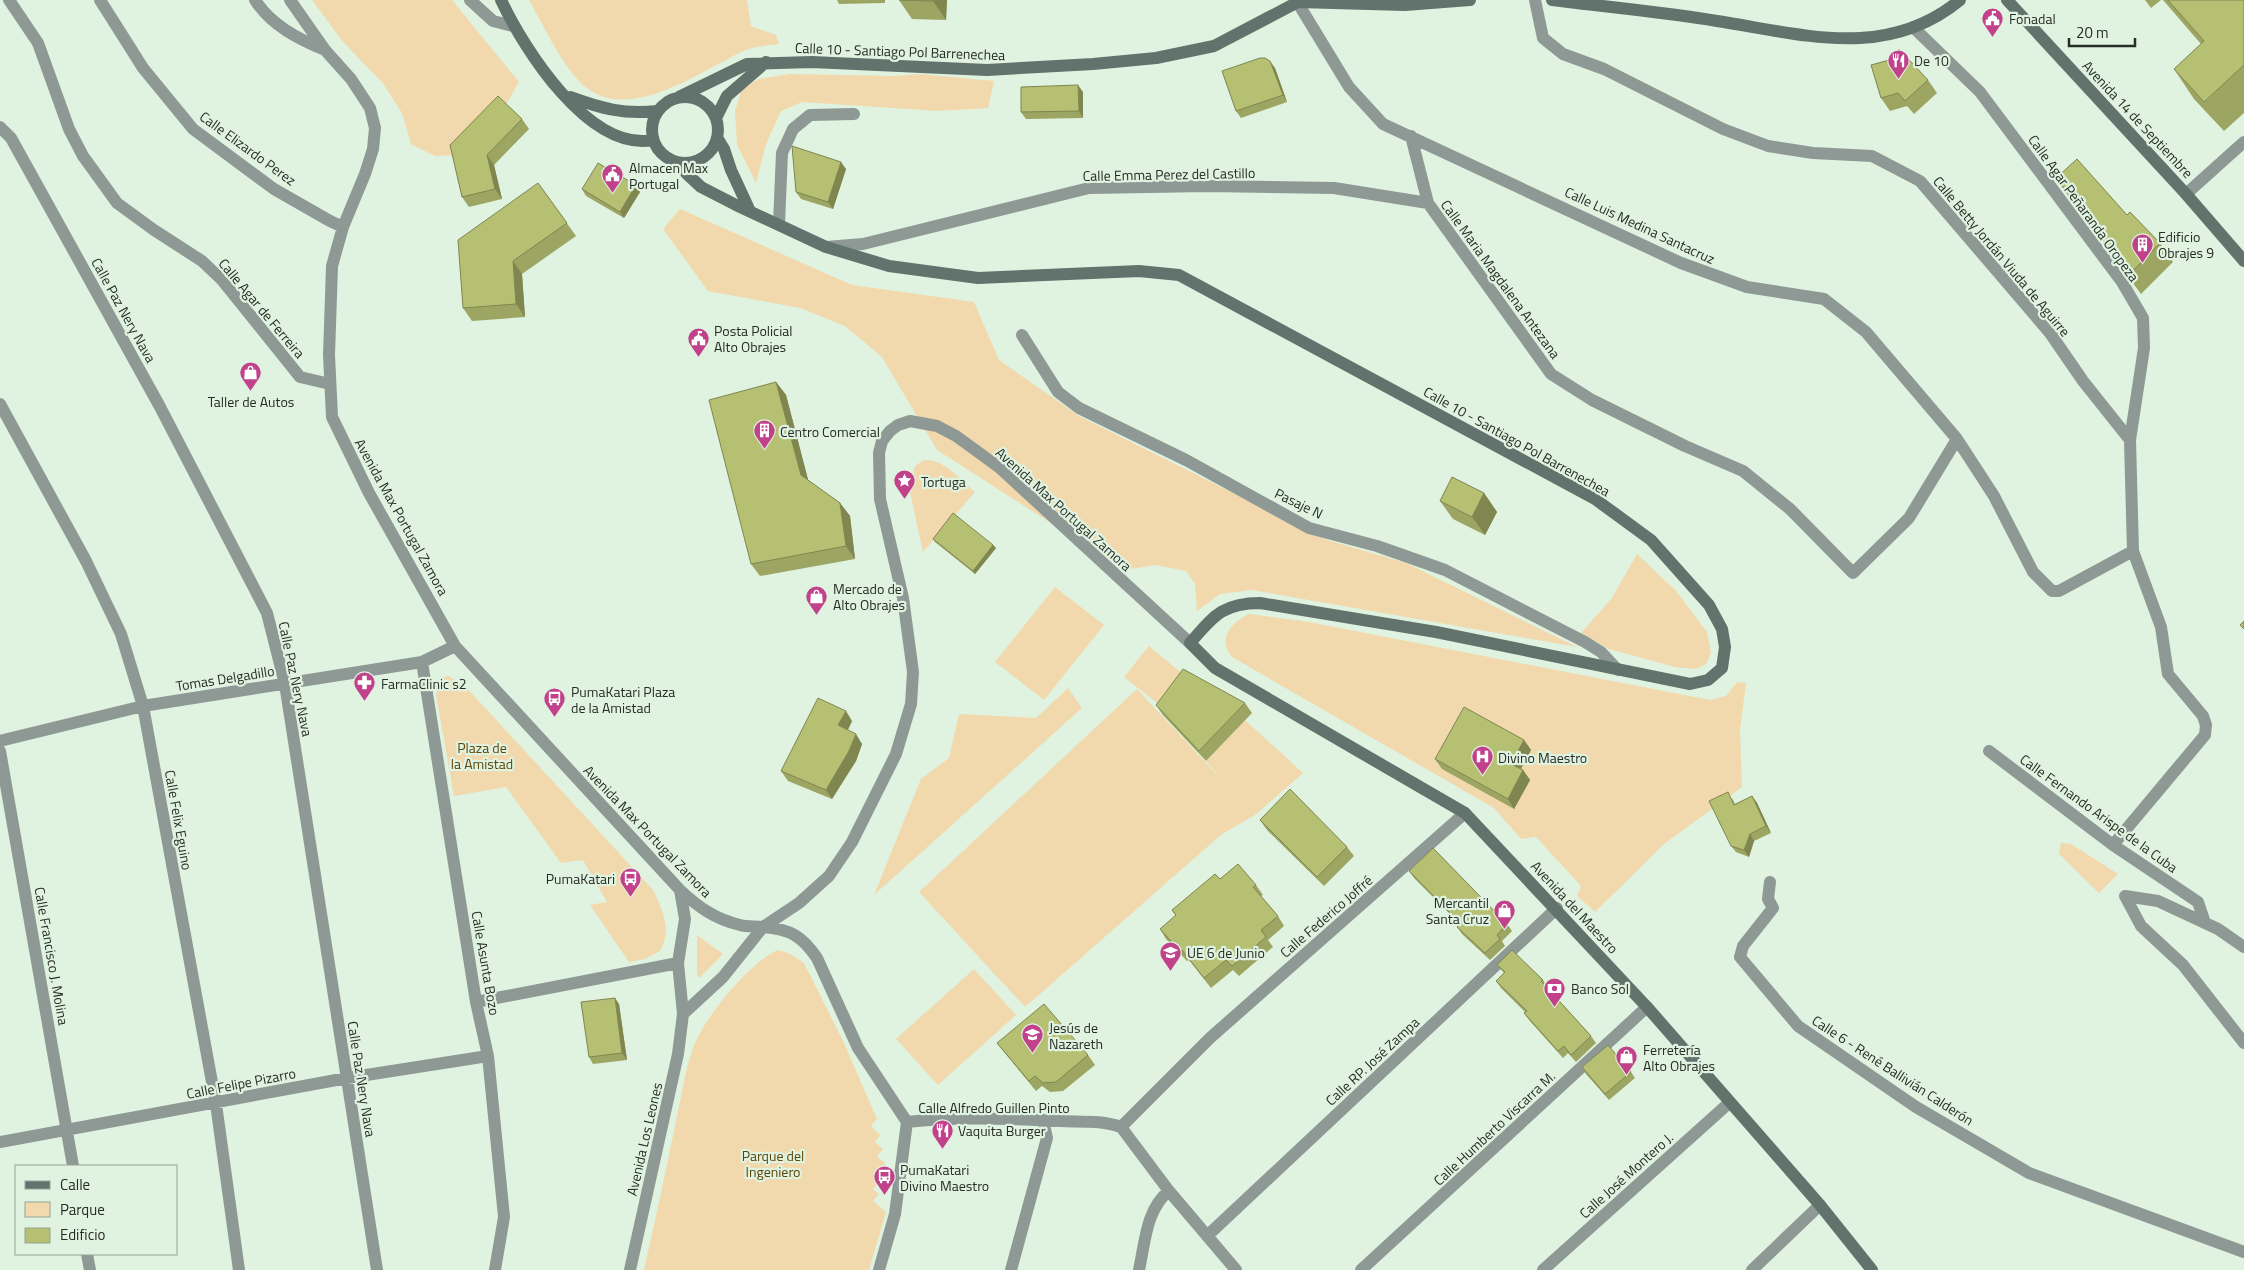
<svg xmlns="http://www.w3.org/2000/svg" width="2244" height="1270" font-family="'Titillium Web',sans-serif">
  <style>
    .green { fill: #f1d9ad }
    .lines { fill: none; stroke-linecap: round; stroke-linejoin: round }
    .street { stroke: #8e9996; stroke-width: 12 }
    .secondary { stroke: #62726d; stroke-width: 12 }
    .wall { fill: #9da563 }
    .shaded-wall { fill: #7f8650 }
    .building { fill: #b6c073; stroke: #7f8650 }
    .labels { text-anchor: middle; dominant-baseline: central; stroke-width: 4.5; stroke-linejoin: round; paint-order: stroke }
    .poi-label { font-size: 14px; fill: #262d26; stroke: #e0f2e0; text-anchor: start }
    .street-label { font-size: 14px; fill: #262d26; stroke: #e0f2e0 }
    .park-label { font-size: 14px; fill: #5e450a; stroke: #e0f2e0 }
  </style>
  <rect width="100%" height="100%" fill="#e0f2e0"/>
  <path class="green" d="M312 0H452L519 82 505 106 457 155 435 156 411 144 402 113 382 82 343 42Z
    M529 0H747L751 26 776 35 779 44C769 45 759 46 749 49 740 51 731 58 722 62 683 83 618 123 579 81 560 61 543 25 529 0Z
    M790 74 894 76 920 74 994 81 988 108 938 111 802 102 781 111 766 144 756 183 737 145 735 111 741 91 758 79Z
    M680 209 852 285 974 302 999 360 1079 416 1327 540 1406 563 1577 647 1252 590 1220 594 1197 611 1195 584 1186 571 1156 565 1124 570 937 450 882 357 845 326 800 308 708 291 663 229Z
    M924 460C944 459 960 479 975 492L923 552 910 492 915 466Z
    M1637 554 1676 591 1707 632 1711 653 1706 664 1696 669 1675 667 1609 649 1581 633 1612 598Z
    M1055 587 1104 625 1044 700 995 662Z
    M1249 614 1309 622 1710 700 1726 696 1737 682 1746 683 1740 730 1742 787 1664 844 1595 912 1577 896 1581 886 1536 837 1521 839 1494 808 1232 657C1217 639 1231 622 1249 614Z
    M1149 646 1190 680 1166 710 1124 677Z
    M448 676 464 685 653 890C663 911 672 930 660 951L645 959 629 962 590 905 607 902 583 860 561 863 506 787 454 796 436 695 441 678Z
    M1068 688 1082 708 874 895 921 779 949 758 959 714 1036 718Z
    M1137 689 1223 781 1206 761 1245 720 1303 773 1255 815 1222 834 1025 1007 919 892Z
    M2061 843 2071 844 2118 874 2099 893 2059 854Z
    M697 935 723 954 699 978 697 975Z
    M778 950 790 954 804 963 843 1041 877 1119 871 1126 880 1135 875 1142 883 1149 877 1156 885 1163 879 1170 885 1174 873 1189 879 1194 873 1201 886 1212 869 1270H644C655 1220 666 1171 676 1121 682 1095 685 1067 695 1043 707 1015 750 962 778 950Z
    M974 969 1016 1015 938 1085 896 1039Z"/>
  <g class="lines">
    <path class="street" d="M9 0 38 43 69 129 83 156 117 203 154 230 202 261 222 280 300 377 330 384
      M100 0 143 68 193 129 274 189 330 221 343 227
      M255 0C271 25 298 39 325 50
      M290 0 325 50 351 79 370 108 375 128 373 149 365 174 343 227 332 266 329 355 332 417 369 493 455 646 680 890C698 907 715 919 740 925 747 927 755 926 763 927 790 929 802 936 817 958L858 1048 907 1122
      M470 0 493 21 513 26
      M1296 0 1349 87 1383 124 1681 263 1747 287 1824 299 1866 332 1957 439 1994 496 2033 572 2052 591H2059L2133 551
      M1535 0 1543 38 1563 54 1604 69 1723 129 1768 146 1813 153 1872 156 1920 181 2050 333 2083 381 2130 440 2133 551 2161 627 2168 674 2203 716 2206 725 2205 735 2113 845
      M1914 28 1980 92 2122 282 2143 318 2144 348 2130 440
      M0 127 11 138 159 405 267 613 285 684 377 1270
      M1411 136 1428 203 1551 374 1592 400 1685 446 1743 471 1790 509 1853 573 1909 518 1957 439
      M2186 194 2244 142
      M779 223 782 153 793 129 810 115 854 114
      M826 247 863 244 1089 188 1207 186 1334 188 1428 203
      M1022 335 1058 392 1079 408 1186 460 1309 528 1377 546 1445 570 1585 642 1601 652 1618 670
      M0 404 86 561 121 634 143 706 216 1104 239 1270
      M422 662 476 1002 488 1056 504 1217 495 1270
      M0 741 143 706 422 662 455 646
      M0 751 73 1166
      M1989 751 2113 845 2198 902 2205 923
      M1770 882 1768 899 1773 908 1743 946 1740 957 1798 1026 1916 1107 2029 1173 2244 1252
      M2244 947 2218 929 2158 901 2125 896 2141 926 2183 965 2244 1043
      M476 1002 678 963
      M683 1014 723 977 763 927 799 903 829 876 852 842 896 754 911 704 913 672 903 598 880 499 879 453 882 441 890 431 898 425 910 421 937 426 956 436 1000 468 1190 643
      M907 1122C957 1116 1010 1119 1060 1121 1080 1122 1102 1120 1121 1127L1169 1191 1236 1270
      M1121 1127 1210 1038 1465 813
      M0 1142 347 1078 488 1056
      M1207 1236 1557 908
      M87 1254 90 1270
      M630 1270 678 1054 683 1014 678 963 685 919 680 890
      M879 1270 895 1214 907 1122
      M1011 1270 1047 1138 1043 1120
      M1139 1270C1145 1243 1146 1209 1169 1191
      M1361 1270 1647 1007
      M1543 1270 1729 1103
      M1752 1270 1820 1205"/>
    <path class="secondary" d="M501 0C524 49 589 152 653 140
      M1552 0C1607 7 1662 12 1717 21 1802 34 1886 61 1960 0
      M2007 0 2186 194 2244 261
      M652 130a33 33 0 1 1 66 0a33 33 0 1 1-66 0Z
      M570 97C601 108 623 115 657 111
      M679 97 747 64 812 62 987 70 1093 64 1156 58 1214 46 1298 2 1405 5 1470 0
      M716 118 727 96 766 62
      M718 139 724 149 731 170 749 209
      M684 164 686 173 701 187 736 205 826 247 889 266 978 278 1139 271 1179 275 1595 499 1651 540 1709 605 1722 629 1725 647 1722 668 1708 680 1690 684 1436 632 1260 603C1222 603 1213 617 1190 643L1215 668 1465 813 1647 1007 1820 1205 1872 1270"/>
  </g>
  <path class="wall" d="M837 0H885V3L839 4Z
    M899 0H947L946 20 912 19Z
    M2145 0H2161L2151 8Z
    M2163 0H2244V113L2224 131 2194 99 2174 69 2201 44Z
    M1275 68 1287 102 1241 118 1236 111Z
    M1928 80 1937 93 1914 114 1907 106 1890 111 1881 98Z
    M1083 92V118L1026 119 1021 112Z
    M522 119 529 129 494 165 502 199 469 207 462 197 450 145Z
    M846 169 833 209 801 199 796 192Z
    M2056 178 2127 215 2160 243 2173 262 2141 294 2115 259 2102 240 2069 197Z
    M538 183 576 236 522 274 525 317 472 321 463 308Z
    M582 189 640 192 624 218 586 196Z
    M776 382 786 395 808 480 840 503 850 516 855 559 760 576 751 564Z
    M1484 493 1497 512 1485 535 1453 519 1440 501Z
    M933 539 993 545 996 548 975 574 935 542Z
    M1245 703 1252 713 1206 761 1163 715 1156 705Z
    M852 721 848 730 862 744 856 761 832 799 788 781 781 771Z
    M1524 740 1531 750 1521 769 1523 770 1530 780 1514 809 1442 769 1435 759Z
    M1752 796 1757 803 1771 833 1754 841 1749 857 1736 852 1731 846 1732 798 1735 804Z
    M1260 820 1347 847 1354 856 1324 886 1267 830Z
    M1409 871 1507 924 1512 931 1502 941 1505 946 1490 960 1462 934 1457 927 1460 924 1414 878Z
    M1220 879 1256 885 1263 895 1261 896 1278 916 1284 926 1268 940 1273 947 1239 976 1233 970 1211 988 1189 960 1187 961 1166 939 1160 929 1176 916 1172 910Z
    M1497 965 1543 980 1547 987 1591 1036 1596 1043 1576 1062 1568 1053 1563 1058 1529 1020 1524 1013 1525 1012 1501 988 1496 981 1504 973Z
    M619 1004 627 1060 593 1064 589 1057Z
    M997 1043 1088 1055 1095 1065 1063 1091 1050 1092 1042 1086 1036 1091 1004 1052Z
    M1582 1067 1631 1072 1635 1078 1609 1100 1586 1074Z"/>
  <path class="shaded-wall" d="M933 0H947L946 20 933 1Z
    M1270 61 1275 68 1287 102 1283 95Z
    M1078 85 1083 92V118L1079 111Z
    M487 155 494 165 502 199 495 189Z
    M841 162 846 169 833 209 828 202Z
    M636 185 640 192 624 218 620 212Z
    M513 261 522 274 525 317 516 304Z
    M776 382 786 395 810 487 801 475Z
    M1484 493 1497 512 1485 535 1472 517Z
    M840 503 850 516 855 559 846 546Z
    M993 545 996 548 975 574 973 571Z
    M846 711 852 721 845 735 838 725Z
    M856 734 862 744 856 761 832 799 826 790Z
    M1524 740 1531 750 1518 774 1511 764Z
    M1523 770 1530 780 1514 809 1508 799Z
    M1752 796 1757 803 1771 833 1766 826Z
    M1750 834 1754 841 1749 857 1744 850Z
    M615 998 619 1004 627 1060 622 1053Z"/>
  <path class="building" d="M899 0H933V1Z
    M2168 0H2244V65L2204 102 2174 69 2204 41Z
    M1899 49 1928 80 1905 101 1898 93 1881 98 1871 65 1893 59Z
    M1260 58H1265L1270 61 1283 95 1236 111 1222 71Z
    M1078 85 1079 111 1021 112V87Z
    M498 96 522 119 487 155 495 189 462 197 450 145Z
    M792 146 841 162 828 202 796 192Z
    M2077 159 2127 215 2130 212 2160 243 2128 276 2102 240 2103 239 2056 178Z
    M598 163 636 185 620 212 582 189Z
    M538 183 567 223 513 261 516 304 463 308 458 240Z
    M776 382 801 475 840 503 846 546 751 564 709 400Z
    M1452 477 1484 493 1472 517 1440 501Z
    M953 513 993 545 973 571 933 539Z
    M2244 621V629L2240 625Z
    M1183 669 1245 703 1199 751 1156 705Z
    M818 698 846 711 838 725 856 734 849 751 826 790 781 771Z
    M1464 707 1524 740 1511 764 1523 770 1508 799 1435 759Z
    M1290 789 1347 847 1317 877 1260 820Z
    M1728 792 1734 805 1752 796 1766 826 1750 834 1744 850 1731 846 1709 801Z
    M1433 848 1507 924 1497 935 1500 939 1485 953 1457 927 1461 924 1409 871Z
    M1238 864 1256 885 1253 887 1278 916 1261 930 1266 937 1232 966 1226 960 1204 978 1182 950 1180 951 1160 929 1176 915 1172 910 1215 874 1220 879Z
    M1512 950 1543 980 1541 981 1591 1036 1571 1055 1564 1046 1558 1051 1524 1013 1527 1011 1496 981 1505 972 1497 965Z
    M615 998 622 1053 589 1057 581 1002Z
    M1044 1004 1088 1055 1056 1082 1043 1083 1035 1076 1029 1081 997 1043Z
    M1608 1045 1631 1072 1605 1094 1582 1067Z"/>
  <defs>
    <symbol id="civic-pin" viewBox="-11 -11 22 30"><path d="M0 17L-7.5 6A9.5 9.5 0 1 1 7.5 6Z" fill="#c1418b" stroke="#e0f2e0"/><path d="M-.6-6.5H3V-4.5H.6V-3L4-1V1h2V6H-6V1h2V-1L-.6-3ZM-1.2 2.5V6h2.4V2.5Z" fill="#fff"/></symbol>
    <symbol id="restaurant-pin" viewBox="-11 -11 22 30"><path d="M0 17L-7.5 6A9.5 9.5 0 1 1 7.5 6Z" fill="#c1418b" stroke="#e0f2e0"/><path d="M-5-6h1v4h1v-4h1v4h1v-4h1v5L-1.5 .5V6h-2V.5L-5-1ZM5-6V6H3V1.5H1.5Q1.5-4 5-6Z" fill="#fff"/></symbol>
    <symbol id="building-pin" viewBox="-11 -11 22 30"><path d="M0 17L-7.5 6A9.5 9.5 0 1 1 7.5 6Z" fill="#c1418b" stroke="#e0f2e0"/><path d="M-4-6H4V6H1V3H-1V6H-4ZM-2.5-4.3h1.7v1.8h-1.7ZM.8-4.3h1.7v1.8H.8ZM-2.5-1h1.7V.8h-1.7ZM.8-1h1.7V.8H.8Z" fill="#fff"/></symbol>
    <symbol id="shop-pin" viewBox="-11 -11 22 30"><path d="M0 17L-7.5 6A9.5 9.5 0 1 1 7.5 6Z" fill="#c1418b" stroke="#e0f2e0"/><path d="M-5-2.5h2.3a2.7 3.5 0 0 1 5.4 0H5L5.5 6h-11ZM-1.5-2.5h3a1.5 2.3 0 0 0-3 0Z" fill="#fff"/></symbol>
    <symbol id="sight-pin" viewBox="-11 -11 22 30"><path d="M0 17L-7.5 6A9.5 9.5 0 1 1 7.5 6Z" fill="#c1418b" stroke="#e0f2e0"/><path d="M0-6L1.8-2.2L6-1.7L2.9 1.2L3.7 5.4L0 3.3L-3.7 5.4L-2.9 1.2L-6-1.7L-1.8-2.2Z" fill="#fff"/></symbol>
    <symbol id="pharmacy-pin" viewBox="-11 -11 22 30"><path d="M0 17L-7.5 6A9.5 9.5 0 1 1 7.5 6Z" fill="#c1418b" stroke="#e0f2e0"/><path d="M-2-6h4v4h4v4h-4v4h-4v-4h-4v-4h4Z" fill="#fff"/></symbol>
    <symbol id="bus-pin" viewBox="-11 -11 22 30"><path d="M0 17L-7.5 6A9.5 9.5 0 1 1 7.5 6Z" fill="#c1418b" stroke="#e0f2e0"/><path d="M-5-6H5V4H4V6H2V4H-2V6H-4V4H-5ZM-3.5-4V0h7V-4ZM-3.5 1.2v1.5H-2V1.2ZM2 1.2v1.5H3.5V1.2Z" fill="#fff"/></symbol>
    <symbol id="hospital-pin" viewBox="-11 -11 22 30"><path d="M0 17L-7.5 6A9.5 9.5 0 1 1 7.5 6Z" fill="#c1418b" stroke="#e0f2e0"/><path d="M-5-5h3v3.5h4V-5h3V5h-3V1.5h-4V5h-3Z" fill="#fff"/></symbol>
    <symbol id="school-pin" viewBox="-11 -11 22 30"><path d="M0 17L-7.5 6A9.5 9.5 0 1 1 7.5 6Z" fill="#c1418b" stroke="#e0f2e0"/><path d="M0-5L7-2L0 1L-7-2ZM-4 1L0 2.5L4 1V4Q0 6-4 4Z" fill="#fff"/></symbol>
    <symbol id="bank-pin" viewBox="-11 -11 22 30"><path d="M0 17L-7.5 6A9.5 9.5 0 1 1 7.5 6Z" fill="#c1418b" stroke="#e0f2e0"/><path d="M-6-4H6V4H-6ZM0-2.3a2.3 2.3 0 1 0 0 4.6a2.3 2.3 0 1 0 0-4.6Z" fill="#fff"/></symbol>
  </defs>
  <g fill-rule="evenodd">
    <use href="#civic-pin" x="1980" y="6" width="25" height="34"/>
    <use href="#restaurant-pin" x="1886" y="48" width="25" height="34"/>
    <use href="#civic-pin" x="600" y="162" width="25" height="34"/>
    <use href="#building-pin" x="2130" y="232" width="25" height="34"/>
    <use href="#civic-pin" x="686" y="326" width="25" height="34"/>
    <use href="#shop-pin" x="238" y="360" width="25" height="34"/>
    <use href="#building-pin" x="752" y="418" width="25" height="34"/>
    <use href="#sight-pin" x="892" y="468" width="25" height="34"/>
    <use href="#shop-pin" x="804" y="584" width="25" height="34"/>
    <use href="#pharmacy-pin" x="352" y="670" width="25" height="34"/>
    <use href="#bus-pin" x="542" y="686" width="25" height="34"/>
    <use href="#hospital-pin" x="1470" y="744" width="25" height="34"/>
    <use href="#bus-pin" x="618" y="866" width="25" height="34"/>
    <use href="#shop-pin" x="1492" y="898" width="25" height="34"/>
    <use href="#school-pin" x="1158" y="940" width="25" height="34"/>
    <use href="#bank-pin" x="1542" y="976" width="25" height="34"/>
    <use href="#school-pin" x="1020" y="1022" width="25" height="34"/>
    <use href="#shop-pin" x="1614" y="1044" width="25" height="34"/>
    <use href="#restaurant-pin" x="930" y="1118" width="25" height="34"/>
    <use href="#bus-pin" x="872" y="1164" width="25" height="34"/>
  </g>
  <g class="labels">
    <g class="poi-label">
      <text x="2009" y="18">Fonadal</text>
      <text x="1914" y="60">De 10</text>
      <text x="629" y="167">Almacen Max<tspan x="629" dy="16">Portugal</tspan></text>
      <text x="2158" y="236">Edificio<tspan x="2158" dy="16">Obrajes 9</tspan></text>
      <text x="714" y="330">Posta Policial<tspan x="714" dy="16">Alto Obrajes</tspan></text>
      <text x="251" y="401" text-anchor="middle">Taller de Autos</text>
      <text x="780" y="431">Centro Comercial</text>
      <text x="921" y="481">Tortuga</text>
      <text x="833" y="588">Mercado de<tspan x="833" dy="16">Alto Obrajes</tspan></text>
      <text x="381" y="683">FarmaClinic s2</text>
      <text x="571" y="691">PumaKatari Plaza<tspan x="571" dy="16">de la Amistad</tspan></text>
      <text x="1498" y="757">Divino Maestro</text>
      <text x="615" y="878" text-anchor="end">PumaKatari</text>
      <text x="1489" y="902" text-anchor="end">Mercantil<tspan x="1489" dy="16">Santa Cruz</tspan></text>
      <text x="1187" y="952">UE 6 de Junio</text>
      <text x="1571" y="988">Banco Sol</text>
      <text x="1049" y="1027">Jesús de<tspan x="1049" dy="16">Nazareth</tspan></text>
      <text x="1643" y="1049">Ferretería<tspan x="1643" dy="16">Alto Obrajes</tspan></text>
      <text x="958" y="1130">Vaquita Burger</text>
      <text x="900" y="1169">PumaKatari<tspan x="900" dy="16">Divino Maestro</tspan></text>
    </g>
    <g class="street-label">
      <text transform="translate(900 51) rotate(2)">Calle 10 - Santiago Pol Barrenechea</text>
      <text transform="translate(2138 119) rotate(47)">Avenida 14 de Septiembre</text>
      <text transform="translate(248 148) rotate(36)">Calle Elizardo Perez</text>
      <text transform="translate(1169 174) rotate(-1)">Calle Emma Perez del Castillo</text>
      <text transform="translate(2084 208) rotate(54)">Calle Agar Peñaranda Oropeza</text>
      <text transform="translate(1640 225) rotate(25)">Calle Luis Medina Santacruz</text>
      <text transform="translate(2002 256) rotate(50)">Calle Betty Jordán Viuda de Aguirre</text>
      <text transform="translate(1501 279) rotate(54)">Calle Maria Magdalena Antezana</text>
      <text transform="translate(262 308) rotate(50)">Calle Agar de Ferreira</text>
      <text transform="translate(124 310) rotate(61)">Calle Paz Nery Nava</text>
      <text transform="translate(1517 441) rotate(29)">Calle 10 - Santiago Pol Barrenechea</text>
      <text transform="translate(1299 503) rotate(26)">Pasaje N</text>
      <text transform="translate(1064 509) rotate(42)">Avenida Max Portugal Zamora</text>
      <text transform="translate(402 517) rotate(61)">Avenida Max Portugal Zamora</text>
      <text transform="translate(225 678) rotate(-9)">Tomas Delgadillo</text>
      <text transform="translate(296 679) rotate(78)">Calle Paz Nery Nava</text>
      <text transform="translate(2099 813) rotate(36)">Calle Fernando Arispe de la Cuba</text>
      <text transform="translate(179 820) rotate(80)">Calle Felix Eguino</text>
      <text transform="translate(648 831) rotate(46)">Avenida Max Portugal Zamora</text>
      <text transform="translate(1575 907) rotate(47)">Avenida del Maestro</text>
      <text transform="translate(1326 916) rotate(-41)">Calle Federico Joffré</text>
      <text transform="translate(52 956) rotate(80)">Calle Francisco J. Molina</text>
      <text transform="translate(486 963) rotate(80)">Calle Asunta Bozo</text>
      <text transform="translate(1372 1061) rotate(-43)">Calle RP. José Zampa</text>
      <text transform="translate(1893 1070) rotate(33)">Calle 6 - René Ballivián Calderón</text>
      <text transform="translate(362 1079) rotate(81)">Calle Paz Nery Nava</text>
      <text transform="translate(241 1083) rotate(-11)">Calle Felipe Pizarro</text>
      <text x="994" y="1107">Calle Alfredo Guillen Pinto</text>
      <text transform="translate(1494 1128) rotate(-43)">Calle Humberto Viscarra M.</text>
      <text transform="translate(644 1139) rotate(-77)">Avenida Los Leones</text>
      <text transform="translate(1626 1175) rotate(-42)">Calle José Montero J.</text>
    </g>
    <g class="park-label">
      <text x="482" y="747">Plaza de<tspan x="482" dy="16">la Amistad</tspan></text>
      <text x="773" y="1155">Parque del<tspan x="773" dy="16">Ingeniero</tspan></text>
    </g>
  </g>
  <rect x="15" y="1165" width="162" height="90" fill="#e0f2e0" stroke="#96a396"/>
  <rect x="25" y="1181" width="25" height="8" fill="#62726d" stroke="#96a396"/>
  <text x="60" y="1190" font-size="15" fill="#262d26">Calle</text>
  <rect x="25" y="1202" width="25" height="15" fill="#f1d9ad" stroke="#96a396"/>
  <text x="60" y="1215" font-size="15" fill="#262d26">Parque</text>
  <rect x="25" y="1228" width="25" height="15" fill="#b6c073" stroke="#96a396"/>
  <text x="60" y="1240" font-size="15" fill="#262d26">Edificio</text>
  <path d="M2069 38v8h66v-8" fill="none" stroke="#262d26" stroke-width="2.5"/>
  <text x="2076" y="38" font-size="15" fill="#262d26" stroke="#e0f2e0" stroke-width="4" paint-order="stroke">20 m</text>
</svg>
